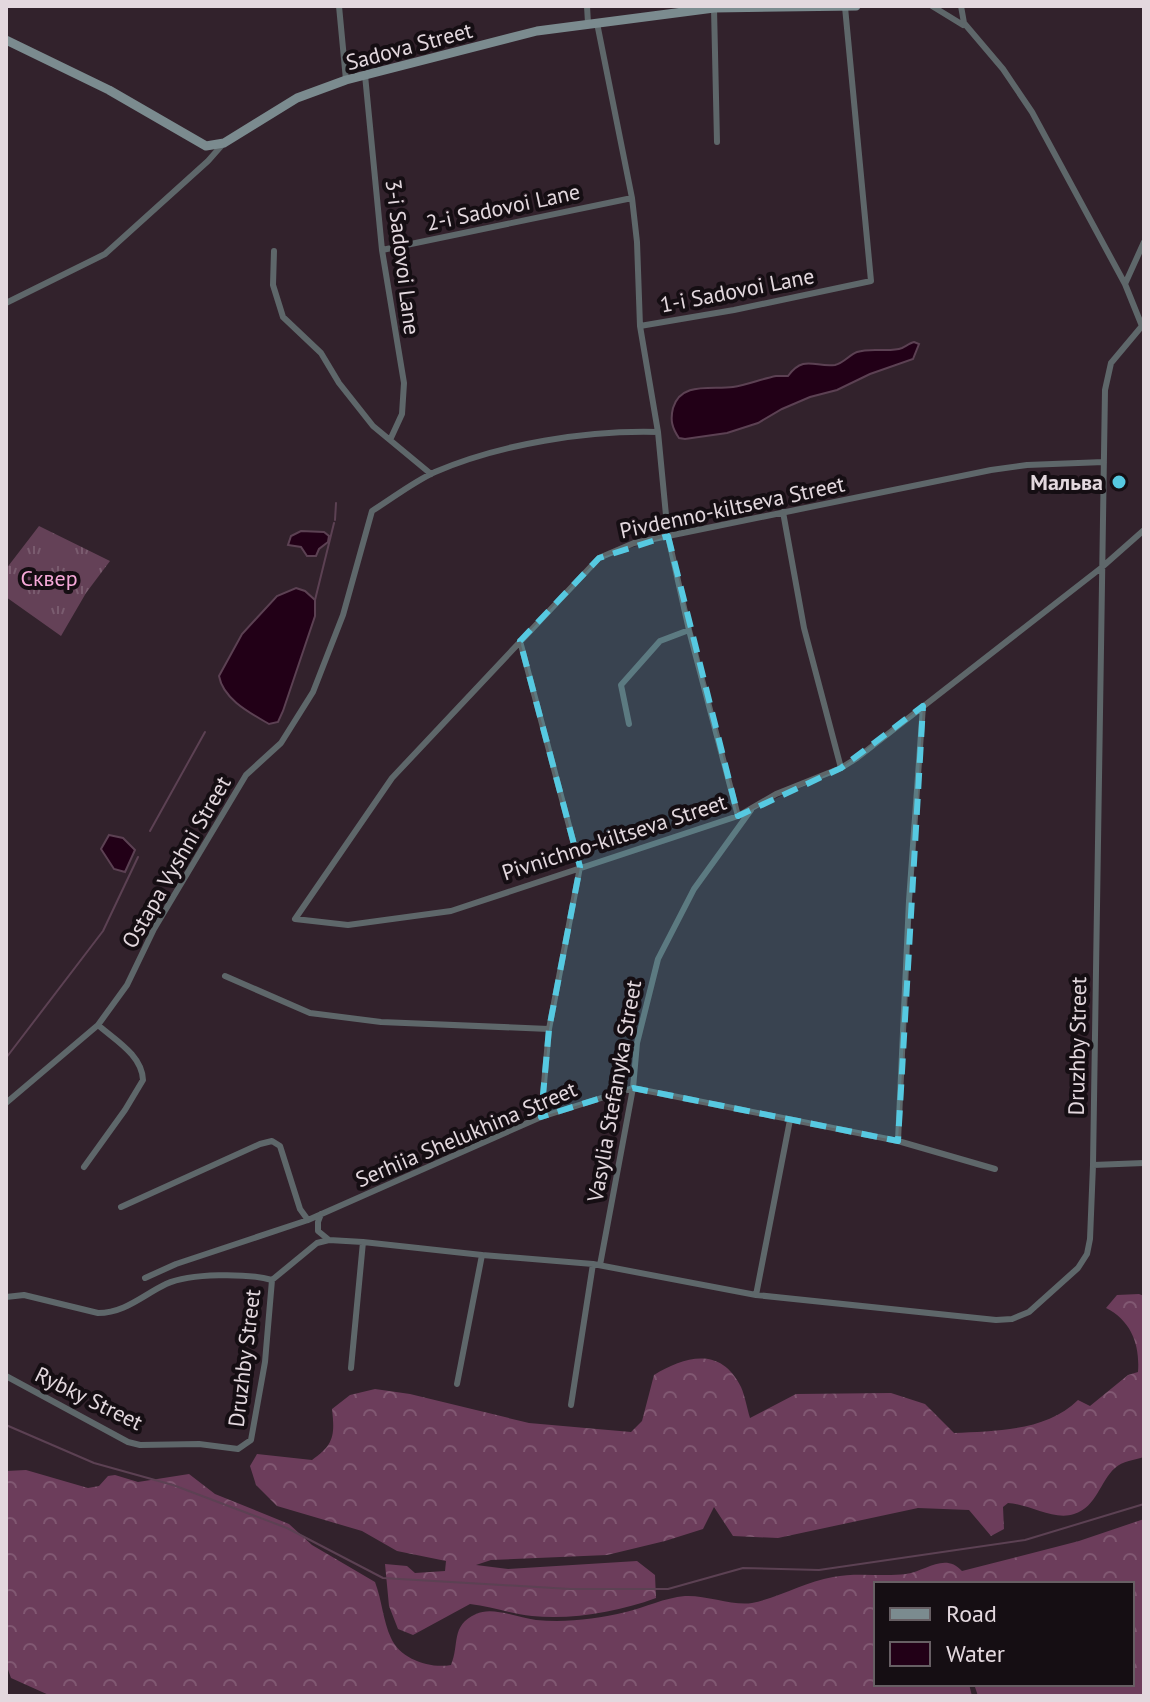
<svg xmlns="http://www.w3.org/2000/svg" width="1150" height="1702" font-family="'PT Sans',sans-serif">
  <style>
    .forest { fill: url(#forest-crowns) }
    .park { fill: url(#park-tufts) }
    .water { fill: #220017; stroke: #5c4153; stroke-width: 2 }
    .lines { fill: none; stroke-linecap: round; stroke-linejoin: round }
    .stream { stroke: #5c4153; stroke-width: 2 }
    .street { stroke: #5e676a; stroke-width: 6 }
    .secondary { stroke: #7b8b8f; stroke-width: 9 }
    .marked { fill: #56c9e1; fill-opacity: 0.2; stroke: #56c9e1; stroke-width: 6; stroke-dasharray: 16 10; stroke-linejoin: round }
    .poi-dot { fill: #56c9e1; stroke: #150e13; stroke-width: 3 }
    .labels { text-anchor: middle; dominant-baseline: central; stroke-width: 8; stroke-linejoin: round; paint-order: stroke }
    .street-label { font-size: 22px; fill: #e3d8de; stroke: #150e13 }
    .poi-label { font-size: 22px; font-weight: bold; fill: #e3d8de; stroke: #150e13; text-anchor: end }
    .park-label { font-size: 22px; fill: #f6a9d9; stroke: #150e13 }
  </style>
  <defs>
    <pattern id="forest-crowns" width="20" height="18" patternUnits="userSpaceOnUse" patternTransform="scale(2)"><rect width="20" height="18" fill="#6c3d5b"/><path d="M2 6a3 3 0 1 1 6 0M12 15a3 3 0 1 1 6 0" fill="none" stroke="#815872"/></pattern>
    <pattern id="park-tufts" width="24" height="20" patternUnits="userSpaceOnUse" patternTransform="scale(2)"><rect width="24" height="20" fill="#644157"/><path d="M3 7l-1-3M5 7V3M7 7l1-3M15 17l-1-3M17 17v-4M19 17l1-3" fill="none" stroke="#7a5c6f"/></pattern>
  </defs>
  <rect width="100%" height="100%" fill="#32222c"/>
  <path class="forest" d="M1139 1294 1144 1296V1457C1135 1460 1122 1461 1115 1468 1100 1481 1097 1507 1074 1514 1054 1521 1029 1504 1008 1503L1003 1507 1004 1529 991 1536 969 1510 918 1508 778 1538 733 1536 714 1507 703 1529 665 1541 607 1555 491 1560 476 1565 508 1569 637 1561 655 1575 656 1598C618 1612 572 1620 532 1616 511 1614 491 1606 470 1604L413 1635 398 1629 389 1606 385 1564 407 1566 415 1573 445 1571 446 1561 397 1551 362 1531 277 1506 256 1485 250 1466 257 1454 312 1460C334 1445 335 1435 332 1409L350 1395 375 1389 410 1394 529 1423 631 1432 642 1421 654 1375C685 1356 721 1346 741 1387 745 1396 747 1408 750 1418L796 1394 891 1393 925 1404 954 1433C996 1431 1047 1431 1078 1400L1090 1406 1128 1375 1138 1372C1140 1346 1132 1321 1106 1308L1117 1295Z
    M26 1470 88 1488 99 1486 108 1476 115 1475 138 1482 189 1474 215 1494 289 1524 312 1545 375 1582C382 1600 383 1621 391 1638 400 1659 430 1669 451 1665 460 1644 450 1626 476 1614 493 1606 517 1618 536 1620 566 1623 596 1619 626 1612 646 1607 664 1598 685 1596 707 1595 733 1606 752 1603 780 1597 805 1582 833 1577 857 1572 882 1577 906 1574 926 1571 945 1552 962 1571L1079 1541 1144 1519V1696H978L974 1684H1132V1584H876V1684H969L972 1696H51L11 1678 6 1664V1471Z"/>
  <path class="park" d="M39 526 110 561 86 593 61 636 6 597V569Z"/>
  <path class="water" d="M914 342 919 344 913 359 870 374 837 390 810 397 782 409 758 423 727 433 685 439 679 438C672 428 670 420 673 408 681 381 712 390 733 387 747 385 761 379 776 376H788C804 354 816 368 835 365 844 363 849 355 857 352 872 347 889 353 902 348 906 346 910 343 914 342Z
    M301 531 324 532 329 536 328 542 319 549 316 556H307L301 547 288 545 291 536Z
    M296 588 305 591 315 600V616L283 711 278 722 269 724C250 713 223 699 219 676L242 634 277 596Z
    M109 835 123 838 135 850 125 872 114 869 101 849Z"/>
  <g class="lines">
    <path class="stream" d="M335 520 336 503
      M315 600 334 523
      M150 831 205 732
      M6 1058 103 931 138 857
      M6 1425 94 1463 173 1485 287 1528 383 1578 570 1589H668L743 1568 819 1570 1025 1540 1144 1504"/>
    <path class="street" d="M339 6 346 80
      M587 6 588 23
      M932 6 963 25
      M961 6 964 23 1003 69 1032 112 1125 284 1142 326
      M714 8 717 142
      M597 23 632 198 637 242 640 326 658 432 668 536 689 630 738 816
      M365 75 382 250 404 383 402 414 390 440
      M382 250 632 198
      M274 251 273 285 283 317 321 353 339 383 373 426 431 474
      M1125 284 1144 242
      M6 303 105 254 208 161 223 144
      M640 326 734 310 871 281 845 7
      M1104 462 1027 465 991 470 634 543 599 558 392 778 295 919 348 925 451 911 738 816 776 794 841 768 857 758 1101 568 1144 530
      M783 512 804 628 841 768
      M520 641 580 867 549 1029 541 1117
      M629 724 621 685 660 641 689 630
      M225 976 310 1013 381 1022 549 1029
      M98 1025 127 985 154 929 246 775 281 743 313 692 343 615 372 511C393 498 413 482 435 472 500 444 587 430 658 432
      M6 1103 98 1025C115 1040 142 1055 143 1080L125 1110 84 1167
      M898 1141 909 901 923 706
      M1093 1165 1144 1163
      M121 1207 260 1144 272 1141 280 1146 300 1209 308 1220
      M321 1214 318 1222V1231L329 1240
      M363 1242 482 1255 457 1384
      M482 1255 593 1264 571 1405
      M593 1264 756 1295 996 1320 1012 1319 1029 1312 1078 1268 1087 1254 1090 1239 1093 1165 1105 390 1111 363 1142 326
      M600 1265 633 1088 637 1043 658 959 694 889 751 810
      M145 1278 176 1264 308 1220 541 1117 633 1088 898 1141 995 1169
      M756 1295 790 1120
      M6 1297 24 1295 98 1313C125 1313 143 1295 166 1284 190 1273 247 1273 272 1280
      M6 1376 128 1442 140 1445 199 1444 238 1449 251 1440 265 1362 272 1280 317 1243 329 1240 363 1242 351 1368"/>
    <path class="secondary" d="M6 40 109 90 206 146 224 143 297 98 346 80 537 31 714 8 856 6"/>
  </g>
  <path class="marked" d="M668 536 738 816 841 768 923 706 898 1141 633 1088 541 1117 549 1029 580 867 520 641 599 558Z"/>
  <circle class="poi-dot" cx="1119" cy="482" r="8"/>
  <g class="labels">
    <g class="street-label">
      <text transform="translate(409 46) rotate(-15)">Sadova Street</text>
      <text transform="translate(503 207) rotate(-12)">2-i Sadovoi Lane</text>
      <text transform="translate(403 257) rotate(83)">3-i Sadovoi Lane</text>
      <text transform="translate(737 290) rotate(-11)">1-i Sadovoi Lane</text>
      <text transform="translate(732 507) rotate(-12)">Pivdenno-kiltseva Street</text>
      <text transform="translate(614 837) rotate(-18)">Pivnichno-kiltseva Street</text>
      <text transform="translate(176 862) rotate(-60)">Ostapa Vyshni Street</text>
      <text transform="translate(1077 1046) rotate(-89)">Druzhby Street</text>
      <text transform="translate(614 1091) rotate(-80)">Vasylia Stefanyka Street</text>
      <text transform="translate(466 1134) rotate(-23)">Serhiia Shelukhina Street</text>
      <text transform="translate(244 1358) rotate(-83)">Druzhby Street</text>
      <text transform="translate(89 1398) rotate(26)">Rybky Street</text>
    </g>
    <g class="poi-label">
      <text x="1103" y="482">Мальва</text>
    </g>
    <g class="park-label">
      <text x="49" y="578">Сквер</text>
    </g>
  </g>
  <rect width="1150" height="1702" fill="none" stroke="#e3d8de" stroke-width="16"/>
  <rect x="874" y="1582" width="260" height="104" fill="#150e13" stroke="#675f64" stroke-width="2"/>
  <rect x="890" y="1608" width="40" height="12" fill="#7b8b8f" stroke="#675f64" stroke-width="2"/>
  <text x="946" y="1622" font-size="24" fill="#e3d8de">Road</text>
  <rect x="890" y="1642" width="40" height="24" fill="#220017" stroke="#675f64" stroke-width="2"/>
  <text x="946" y="1662" font-size="24" fill="#e3d8de">Water</text>
</svg>
